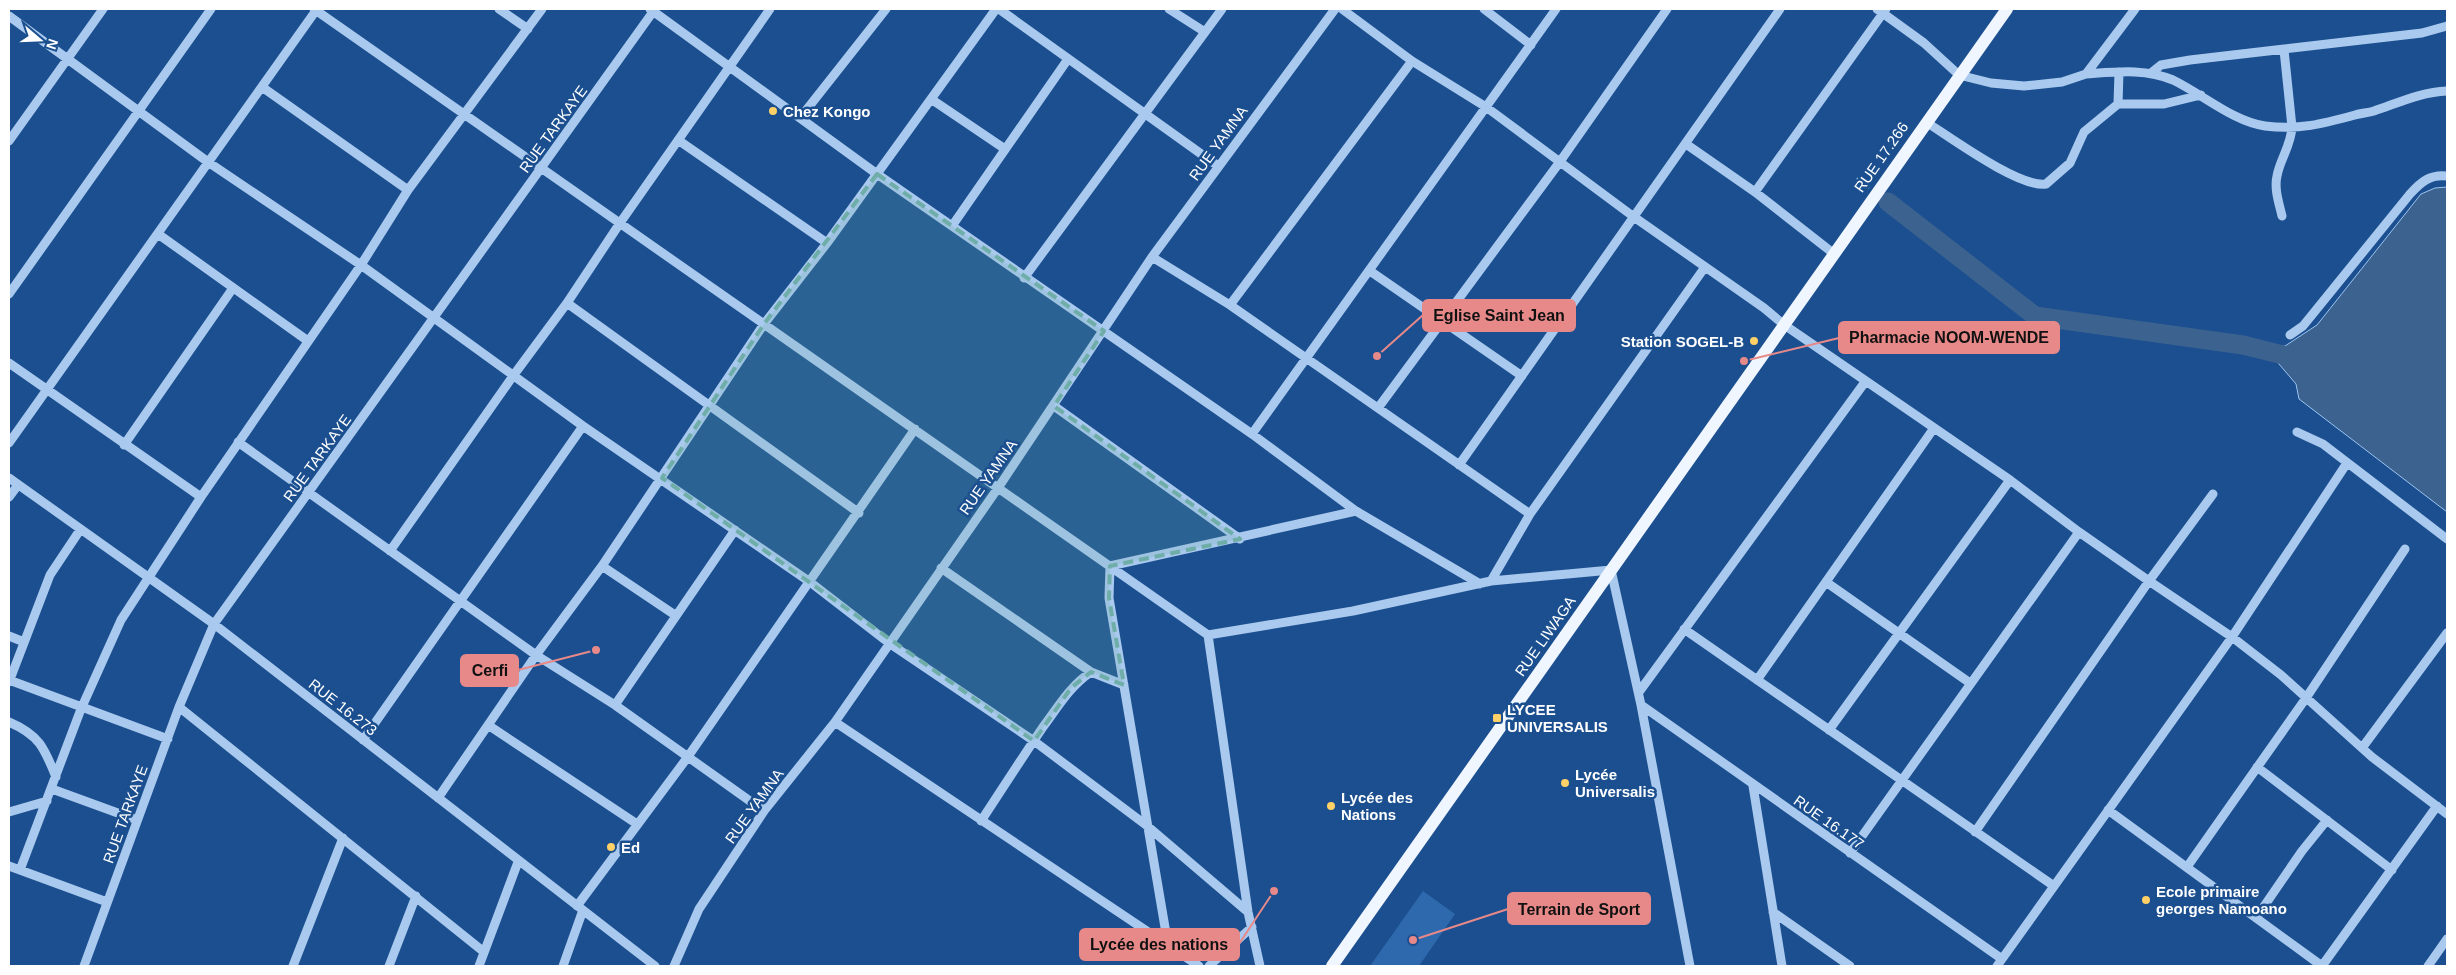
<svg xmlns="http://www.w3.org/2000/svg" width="2456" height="975" font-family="Helvetica,sans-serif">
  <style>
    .pitch { fill: #2e69ad }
    .water { fill: #3c6290; stroke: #9cc4f0 }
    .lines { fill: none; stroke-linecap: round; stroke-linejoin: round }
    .stream { stroke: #9cc4f0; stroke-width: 3 }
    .river { stroke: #3c6290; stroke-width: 19 }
    .minor { stroke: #a9c9ee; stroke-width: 9 }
    .major { stroke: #f0f6ff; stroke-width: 12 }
    .marked { fill: #6fada8; fill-opacity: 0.2; stroke: #6fada8; stroke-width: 4; stroke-dasharray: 10 6; stroke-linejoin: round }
    .poi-dot { fill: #ffd166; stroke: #1b4f8f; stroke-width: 2 }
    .labels { text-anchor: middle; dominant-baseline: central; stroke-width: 5; stroke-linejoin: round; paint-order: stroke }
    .poi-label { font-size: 15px; font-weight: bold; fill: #fff; stroke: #1b4f8f; text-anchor: start }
    .street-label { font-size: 15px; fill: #fff; stroke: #1b4f8f }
    .leader { fill: none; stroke: #e88989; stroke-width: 2 }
    .callout-dot { fill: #e88989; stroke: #1b4f8f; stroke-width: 2 }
    .callout { fill: #e88989; stroke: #e88989; stroke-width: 2 }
    .callout-label { font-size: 16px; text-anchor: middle; font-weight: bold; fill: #111 }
  </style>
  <rect width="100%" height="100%" fill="#1b4f8f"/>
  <path class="pitch" d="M1423 891 1455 914 1419 966H1370Z"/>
  <path class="water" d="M2447 187V512L2299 399 2296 384 2273 357 2276 347 2285 346 2317 325 2421 194 2435 188Z"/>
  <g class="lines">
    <path class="stream" d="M1858 179 1868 187"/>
    <path class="river" d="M1888 202 2035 316 2243 345 2299 359"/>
    <path class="minor" d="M314 9 1208 635 1353 611 1491 581 1611 570 1641 705 1690 966
      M499 9 528 29
      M650 9 877 174 1252 434 1356 511
      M999 9 1218 166
      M1169 9 1205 32
      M1342 9 1412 61 1486 107 1634 217 1764 308 1783 324 2010 480 2079 532 2149 581 2232 637 2281 675 2372 757 2447 814
      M1484 9 1531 45
      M1877 9 1924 43 1959 75 1991 83 2024 86 2062 82 2086 74 2135 9
      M9 16 208 162 361 265 583 426 810 582 889 643 1034 741 1146 825 1248 912
      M2151 73 2161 65 2190 60 2422 33 2447 26
      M2086 74C2115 72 2145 68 2173 80 2202 94 2234 122 2265 126 2300 130 2322 124 2355 115 2361 113 2368 113 2374 111 2398 103 2421 92 2447 91
      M262 87 408 190
      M931 99 1005 149
      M2118 104H2164L2201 95
      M800 118 886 9
      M1926 122C1950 137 2019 188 2046 184L2070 163 2084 132 2118 104 2119 72
      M678 140 827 243
      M9 141 103 9
      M1686 144 1755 192 1833 253
      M1755 192 1886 9
      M2282 216C2279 203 2274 189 2277 176 2280 159 2291 146 2292 127L2284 50
      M952 226 1068 59
      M158 234 308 341
      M1152 257 1230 305 1530 514
      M1370 271 1522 376
      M1024 278 1222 9
      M9 294 211 9
      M567 303 859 513
      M1230 305 1412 61
      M2290 335 2303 326 2410 194C2421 182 2430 174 2447 176
      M9 363 201 497
      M1054 406 1240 539
      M1378 408 1559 163 1667 9
      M2297 432 2323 444 2447 539
      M1252 434 1556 9
      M238 442 536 655 615 705 764 811
      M9 443 317 9
      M124 445 233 288
      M1459 465 1780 9
      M9 478 214 624 655 966
      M9 497 18 485
      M390 551 513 376 567 303 620 223 770 9
      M602 566 675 615
      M941 568 1091 672
      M1491 581 1530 514 1705 267
      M1826 582 1970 683
      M1684 629 2054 886
      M1208 635 1248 912 1260 966
      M9 636 24 642
      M9 680 168 739
      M1757 680 1934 428
      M9 682 50 575 80 530
      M1639 692 1865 382
      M615 705 735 530
      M1641 705 2002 959
      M179 707 484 952
      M9 722C39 735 44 747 56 777
      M835 722 1199 966
      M488 725 637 824
      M1829 730 2010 480
      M363 740 583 426
      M2362 748 2447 633
      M2257 767 2392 870
      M1753 786 1782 966
      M52 789 137 820
      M438 798 536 655 602 566 764 324 827 243 996 9
      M2108 810 2322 966
      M9 812 47 801
      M981 821C1002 789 1022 758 1043 727 1058 707 1070 686 1091 672L1124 685
      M1975 832 2149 581 2213 494
      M1850 853 2079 532
      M9 866 107 902
      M2187 867 2306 698 2405 549
      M20 870 81 709 121 620 201 497 361 265 408 190 542 9
      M577 906 687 758 915 429
      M1773 912 1850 966
      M2256 918 2302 851 2327 820
      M1168 945 1109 598 1110 566 1356 511 1480 584
      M84 966 179 707 214 624 655 9
      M293 966 343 838
      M389 966 416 896
      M479 966 518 862
      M563 966 583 910
      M674 966 699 909 764 811 835 722 998 488 1152 257 1335 9
      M1209 966 1252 927
      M1997 966 2232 637 2347 463
      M2322 966 2437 806
      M2428 966 2447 939"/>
    <path class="major" d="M1332 966 2007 9"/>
  </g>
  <path class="marked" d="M877 174 1104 331 1054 406 1240 539 1110 566 1109 598 1124 685 1091 672 1071 688 1034 741 662 478 764 324Z"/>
  <g class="poi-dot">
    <circle cx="773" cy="111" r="5"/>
    <circle cx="1754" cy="341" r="5"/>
    <rect x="1492" y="713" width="10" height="10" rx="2.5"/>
    <circle cx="1565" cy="783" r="5"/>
    <circle cx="1331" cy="806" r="5"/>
    <circle cx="611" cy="847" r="5"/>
    <circle cx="2146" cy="900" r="5"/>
  </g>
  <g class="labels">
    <g class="poi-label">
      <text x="783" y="111">Chez Kongo</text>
      <text x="1744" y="341" text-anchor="end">Station SOGEL-B</text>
      <text x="1507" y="709">LYCEE<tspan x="1507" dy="17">UNIVERSALIS</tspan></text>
      <text x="1575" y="774">Lycée<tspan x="1575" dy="17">Universalis</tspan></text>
      <text x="1341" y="797">Lycée des<tspan x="1341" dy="17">Nations</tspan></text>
      <text x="621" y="847">Ed</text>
      <text x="2156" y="891">Ecole primaire<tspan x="2156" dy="17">georges Namoano</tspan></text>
    </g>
    <g class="street-label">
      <text transform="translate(553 129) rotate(-54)">RUE TARKAYE</text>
      <text transform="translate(1218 143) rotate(-54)">RUE YAMNA</text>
      <text transform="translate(1881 157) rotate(-55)">RUE 17.266</text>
      <text transform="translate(317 458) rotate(-54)">RUE TARKAYE</text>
      <text transform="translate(988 477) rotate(-55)">RUE YAMNA</text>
      <text transform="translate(1545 636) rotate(-55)">RUE LIWAGA</text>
      <text transform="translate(343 707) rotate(38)">RUE 16.273</text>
      <text transform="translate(754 806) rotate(-54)">RUE YAMNA</text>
      <text transform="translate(125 814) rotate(-70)">RUE TARKAYE</text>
      <text transform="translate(1829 822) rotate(35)">RUE 16.177</text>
    </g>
  </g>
  <path class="leader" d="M1377 356L1423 315M1744 361L1839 338M596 650L518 670M1413 940L1508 909M1274 891L1239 944"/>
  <g class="callout-dot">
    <circle cx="1377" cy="356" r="5"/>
    <circle cx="1744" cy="361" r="5"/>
    <circle cx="596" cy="650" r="5"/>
    <circle cx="1413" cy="940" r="5"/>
    <circle cx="1274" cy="891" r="5"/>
  </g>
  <g class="callout">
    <rect x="1423" y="300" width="152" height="31" rx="5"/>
    <rect x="1839" y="322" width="220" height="31" rx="5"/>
    <rect x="461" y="655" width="57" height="31" rx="5"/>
    <rect x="1508" y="893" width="142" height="31" rx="5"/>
    <rect x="1080" y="929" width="159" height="31" rx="5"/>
  </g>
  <g class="callout-label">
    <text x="1499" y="321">Eglise Saint Jean</text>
    <text x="1949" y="343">Pharmacie NOOM-WENDE</text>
    <text x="490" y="676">Cerfi</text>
    <text x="1579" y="915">Terrain de Sport</text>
    <text x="1159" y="950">Lycée des nations</text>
  </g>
  <rect width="2456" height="975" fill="none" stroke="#ffffff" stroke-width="20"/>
  <g transform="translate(40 40) rotate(109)" stroke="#1b4f8f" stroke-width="4" paint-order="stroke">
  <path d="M0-4L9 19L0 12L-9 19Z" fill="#ffffff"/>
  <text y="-8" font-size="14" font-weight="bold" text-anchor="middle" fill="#ffffff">N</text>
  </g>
</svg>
